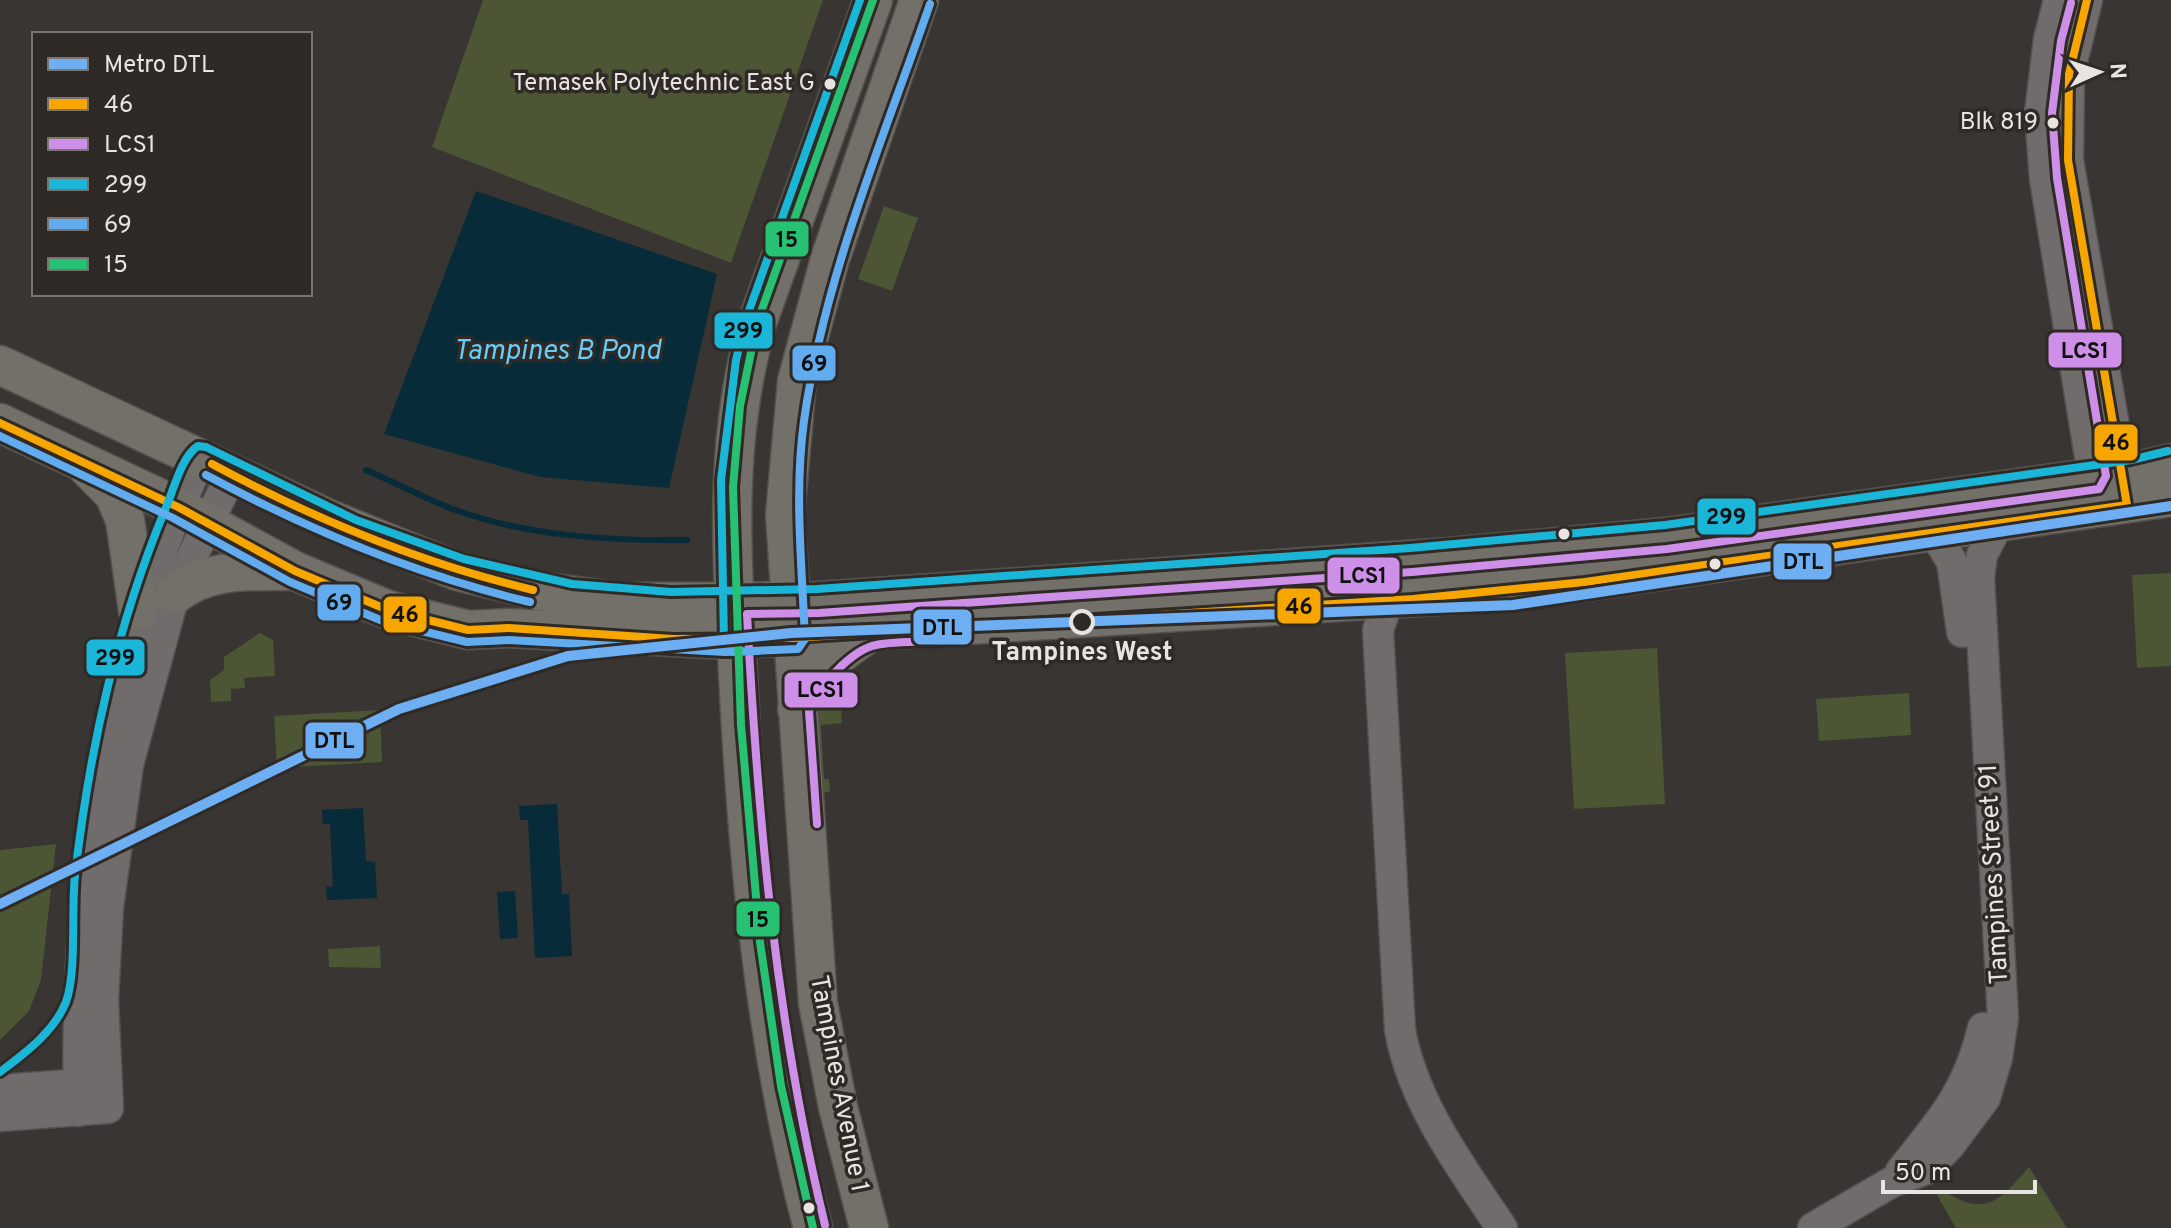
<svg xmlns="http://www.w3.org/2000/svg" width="2171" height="1228" font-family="Overpass,sans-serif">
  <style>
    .green { fill: #4c5534 }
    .water { fill: #072b38 }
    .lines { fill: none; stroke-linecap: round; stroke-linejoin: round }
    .stream { stroke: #072b38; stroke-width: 6 }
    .minor-casing { stroke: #54514e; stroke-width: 33 }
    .major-casing { stroke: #54514e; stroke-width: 41 }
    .minor { stroke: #6f6c6b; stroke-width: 30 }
    .major { stroke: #727068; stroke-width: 38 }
    .bus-1-casing { stroke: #302a26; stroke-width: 14 }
    .bus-2-casing { stroke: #302a26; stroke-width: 14 }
    .bus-3-casing { stroke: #302a26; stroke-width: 14 }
    .bus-4-casing { stroke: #302a26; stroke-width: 14 }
    .bus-5-casing { stroke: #302a26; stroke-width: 14 }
    .bus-1 { stroke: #f7a600; stroke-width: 8 }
    .bus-2 { stroke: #ce8fe9; stroke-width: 8 }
    .bus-3 { stroke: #1ab6d8; stroke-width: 8 }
    .bus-4 { stroke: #60acee; stroke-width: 8 }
    .bus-5 { stroke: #26c172; stroke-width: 8 }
    .metro-1-casing { stroke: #302a26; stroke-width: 16 }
    .metro-1 { stroke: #6daff2; stroke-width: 10 }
    .bus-dot { fill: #e8e4e1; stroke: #302a26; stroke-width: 3 }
    .stop-dot { fill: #302a26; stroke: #e8e4e1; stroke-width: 4 }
    .labels { text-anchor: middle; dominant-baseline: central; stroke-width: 7; stroke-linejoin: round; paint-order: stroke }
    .bus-label { font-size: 24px; fill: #e8e4e1; stroke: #302a26; text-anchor: end }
    .stop-label { font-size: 26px; font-weight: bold; fill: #e8e4e1; stroke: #302a26 }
    .street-label { font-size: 26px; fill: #e8e4e1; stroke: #302a26 }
    .water-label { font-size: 28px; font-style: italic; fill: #65cdf7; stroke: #302a26 }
    .line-badge { stroke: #302a26; stroke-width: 3 }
    .pale-badge-label { font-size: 22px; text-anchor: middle; font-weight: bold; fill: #111 }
  </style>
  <rect width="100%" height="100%" fill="#383532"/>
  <path class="green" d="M483 0H823L731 263 432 147Z
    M884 206 918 218 892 291 858 279Z
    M2171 573V666L2137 668 2132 575Z
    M260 633 273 640 275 676 244 678 245 688 231 689V701L211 702 210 680 224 670V657Z
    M1657 648 1665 804 1574 809 1565 653Z
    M839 679 842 723 821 725 824 779H829L830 792 816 793 810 700Z
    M1909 693 1911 735 1819 741 1816 699Z
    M380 710 382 762 277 768 274 716Z
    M56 844 41 980 29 1011 0 1040V850Z
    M380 946 381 968 329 967 328 949Z
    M2029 1167 2067 1228H1956L1937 1195 1944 1191C1986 1219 2001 1199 2029 1167Z"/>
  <path class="water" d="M476 191 717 274 669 488 540 477 384 434Z
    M557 804 562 894H569L572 956 535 958 528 820H520L519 806Z
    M363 808 366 861 375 862 377 898 327 900 326 887 333 886 330 824H323L322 810Z
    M515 891 518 938 500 939 497 892Z"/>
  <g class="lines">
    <path class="stream" d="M366 470C394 482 422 497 450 508 524 536 609 541 687 540"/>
    <defs>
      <path id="minor" d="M2059 0 2049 39 2040 113 2045 179 2097 500
        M2087 0 2069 74 2068 160 2126 495
        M1933 531 1952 562 1962 632
        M1386 579 1388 601 1378 630 1400 1030C1413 1103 1461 1167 1502 1228
        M0 1090 97 1083
        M79 1111C74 887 103 662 201 458
        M0 1116 108 1108 103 999 108 907 128 765 174 595 231 475
        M1901 1171C1941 1121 1968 1092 1983 1028
        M1813 1228 1892 1182 1926 1169 1949 1146 1985 1098 1997 1058 2003 1018 1979 577 1982 555 1998 524"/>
      <path id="major" d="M0 365 329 519 457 571 539 591 623 602 818 601 1449 557 1666 537 2133 472 2171 463
        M0 423 178 507 295 571 388 610 468 630 509 628 726 640 1452 595 1585 582 2171 497
        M88 468 114 494 125 520 138 611
        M174 595C208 568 247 571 289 571
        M797 709C810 673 838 654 869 633
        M813 1228C763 1040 746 846 737 653 731 535 725 438 757 323L873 0
        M869 1228 838 1107 818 1003 785 515 797 381 830 259 919 0"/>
    </defs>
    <use href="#minor" class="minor-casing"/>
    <use href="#major" class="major-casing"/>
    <use href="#minor" class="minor"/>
    <use href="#major" class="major"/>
    <defs>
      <path id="bus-1" d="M0 423 178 507 295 571 388 610 468 630 509 628 673 639 793 638 1413 599 1585 582 2127 505 2068 160 2069 74 2087 0
        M212 464C314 519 420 563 533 590"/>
      <path id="bus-2" d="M817 824 809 711C817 688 851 650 876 645 896 641 920 642 941 641
        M825 1225C776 1024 758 820 747 614L819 613 1412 572 1667 549 2099 489 2106 476 2057 178 2052 113 2061 41 2071 3"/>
      <path id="bus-3" d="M757 651 733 652 724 642 721 480 736 360 746 319 860 0
        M0 1072C25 1053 54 1032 66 1002 77 972 71 910 75 875 90 746 117 624 167 505 174 488 182 456 198 446L206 447 356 520 464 559 572 584 671 592 817 589 1410 548 1665 525 2131 460 2168 451"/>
      <path id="bus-4" d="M0 436 173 518 290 582 385 622 467 642 509 640 725 652 798 649 805 639C802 566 794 493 804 421 824 277 883 140 930 4
        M206 475C309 530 416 575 530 602"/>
      <path id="bus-5" d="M813 1228 781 1086 760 942 741 725 733 487 740 406 757 323 873 0"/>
    </defs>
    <use href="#bus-1" class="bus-1-casing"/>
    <use href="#bus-2" class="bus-2-casing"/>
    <use href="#bus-3" class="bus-3-casing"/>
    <use href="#bus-4" class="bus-4-casing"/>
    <use href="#bus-5" class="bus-5-casing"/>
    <use href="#bus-1" class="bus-1"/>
    <use href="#bus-2" class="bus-2"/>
    <use href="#bus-3" class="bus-3"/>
    <use href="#bus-4" class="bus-4"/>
    <use href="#bus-5" class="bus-5"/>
    <defs>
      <path id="metro-1" d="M0 904 399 709 568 656 791 633 1513 605 2171 506"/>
    </defs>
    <use href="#metro-1" class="metro-1-casing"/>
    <use href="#metro-1" class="metro-1"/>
  </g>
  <g class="bus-dot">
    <circle cx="830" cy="84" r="7"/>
    <circle cx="2053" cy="123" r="7"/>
    <circle cx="1564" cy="534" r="7"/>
    <circle cx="1715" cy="564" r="7"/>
    <circle cx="809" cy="1208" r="7"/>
  </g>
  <circle class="stop-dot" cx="1082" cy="622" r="11"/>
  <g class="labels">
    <g class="bus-label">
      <text x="815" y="84">Temasek Polytechnic East G</text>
      <text x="2038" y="123">Blk 819</text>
    </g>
    <g class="stop-label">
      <text x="1082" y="653">Tampines West</text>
    </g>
    <g class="street-label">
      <text transform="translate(1995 874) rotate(-93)">Tampines Street 91</text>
      <text transform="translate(838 1084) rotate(79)">Tampines Avenue 1</text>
    </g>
    <g class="water-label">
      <text x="557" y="352">Tampines B Pond</text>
    </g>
  </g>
  <g class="line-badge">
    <rect x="764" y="220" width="46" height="38" rx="8" fill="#26c172"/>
    <rect x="713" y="311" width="61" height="39" rx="8" fill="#1ab6d8"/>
    <rect x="2047" y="331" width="76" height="38" rx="8" fill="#ce8fe9"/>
    <rect x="791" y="344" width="46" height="38" rx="8" fill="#60acee"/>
    <rect x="2093" y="423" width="46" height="39" rx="8" fill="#f7a600"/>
    <rect x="1696" y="497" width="61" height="39" rx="8" fill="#1ab6d8"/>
    <rect x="1772" y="542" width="61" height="39" rx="8" fill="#6daff2"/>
    <rect x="1326" y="556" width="75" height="39" rx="8" fill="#ce8fe9"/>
    <rect x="316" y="583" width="46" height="39" rx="8" fill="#60acee"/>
    <rect x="1276" y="587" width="46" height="38" rx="8" fill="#f7a600"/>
    <rect x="382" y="595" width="46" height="39" rx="8" fill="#f7a600"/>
    <rect x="912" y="608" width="61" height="38" rx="8" fill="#6daff2"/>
    <rect x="85" y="638" width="61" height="39" rx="8" fill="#1ab6d8"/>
    <rect x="783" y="671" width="76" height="38" rx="8" fill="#ce8fe9"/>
    <rect x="304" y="721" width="61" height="39" rx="8" fill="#6daff2"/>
    <rect x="735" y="900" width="46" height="38" rx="8" fill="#26c172"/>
  </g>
  <g class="pale-badge-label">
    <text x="787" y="247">15</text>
    <text x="743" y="338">299</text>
    <text x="2085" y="358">LCS1</text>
    <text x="814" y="371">69</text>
    <text x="2116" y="450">46</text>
    <text x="1726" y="524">299</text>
    <text x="1803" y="569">DTL</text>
    <text x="1363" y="583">LCS1</text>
    <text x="339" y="610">69</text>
    <text x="1299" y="614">46</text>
    <text x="405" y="622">46</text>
    <text x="942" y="635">DTL</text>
    <text x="115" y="665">299</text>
    <text x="821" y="697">LCS1</text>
    <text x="334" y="748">DTL</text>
    <text x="758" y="927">15</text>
  </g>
  <rect x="32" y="32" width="280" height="264" fill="#302a26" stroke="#7a7471" stroke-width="2"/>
  <rect x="48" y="58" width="40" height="12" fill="#6daff2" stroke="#7a7471" stroke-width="2"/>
  <text x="104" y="72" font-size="24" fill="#e8e4e1">Metro DTL</text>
  <rect x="48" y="98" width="40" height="12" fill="#f7a600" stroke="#7a7471" stroke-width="2"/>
  <text x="104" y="112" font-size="24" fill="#e8e4e1">46</text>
  <rect x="48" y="138" width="40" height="12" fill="#ce8fe9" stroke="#7a7471" stroke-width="2"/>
  <text x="104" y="152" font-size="24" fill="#e8e4e1">LCS1</text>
  <rect x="48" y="178" width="40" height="12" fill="#1ab6d8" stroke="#7a7471" stroke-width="2"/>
  <text x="104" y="192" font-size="24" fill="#e8e4e1">299</text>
  <rect x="48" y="218" width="40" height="12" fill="#60acee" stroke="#7a7471" stroke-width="2"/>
  <text x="104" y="232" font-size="24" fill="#e8e4e1">69</text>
  <rect x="48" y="258" width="40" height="12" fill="#26c172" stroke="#7a7471" stroke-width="2"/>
  <text x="104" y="272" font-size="24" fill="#e8e4e1">15</text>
  <g transform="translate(2099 72) rotate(87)" stroke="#302a26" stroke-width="6" paint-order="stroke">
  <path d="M0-6L14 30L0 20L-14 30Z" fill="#e8e4e1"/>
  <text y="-12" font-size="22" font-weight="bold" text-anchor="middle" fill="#e8e4e1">N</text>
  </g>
  <path d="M1883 1180v12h152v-12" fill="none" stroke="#e8e4e1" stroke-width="4"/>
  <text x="1895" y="1180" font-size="24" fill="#e8e4e1" stroke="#302a26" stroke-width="6" paint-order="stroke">50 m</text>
</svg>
